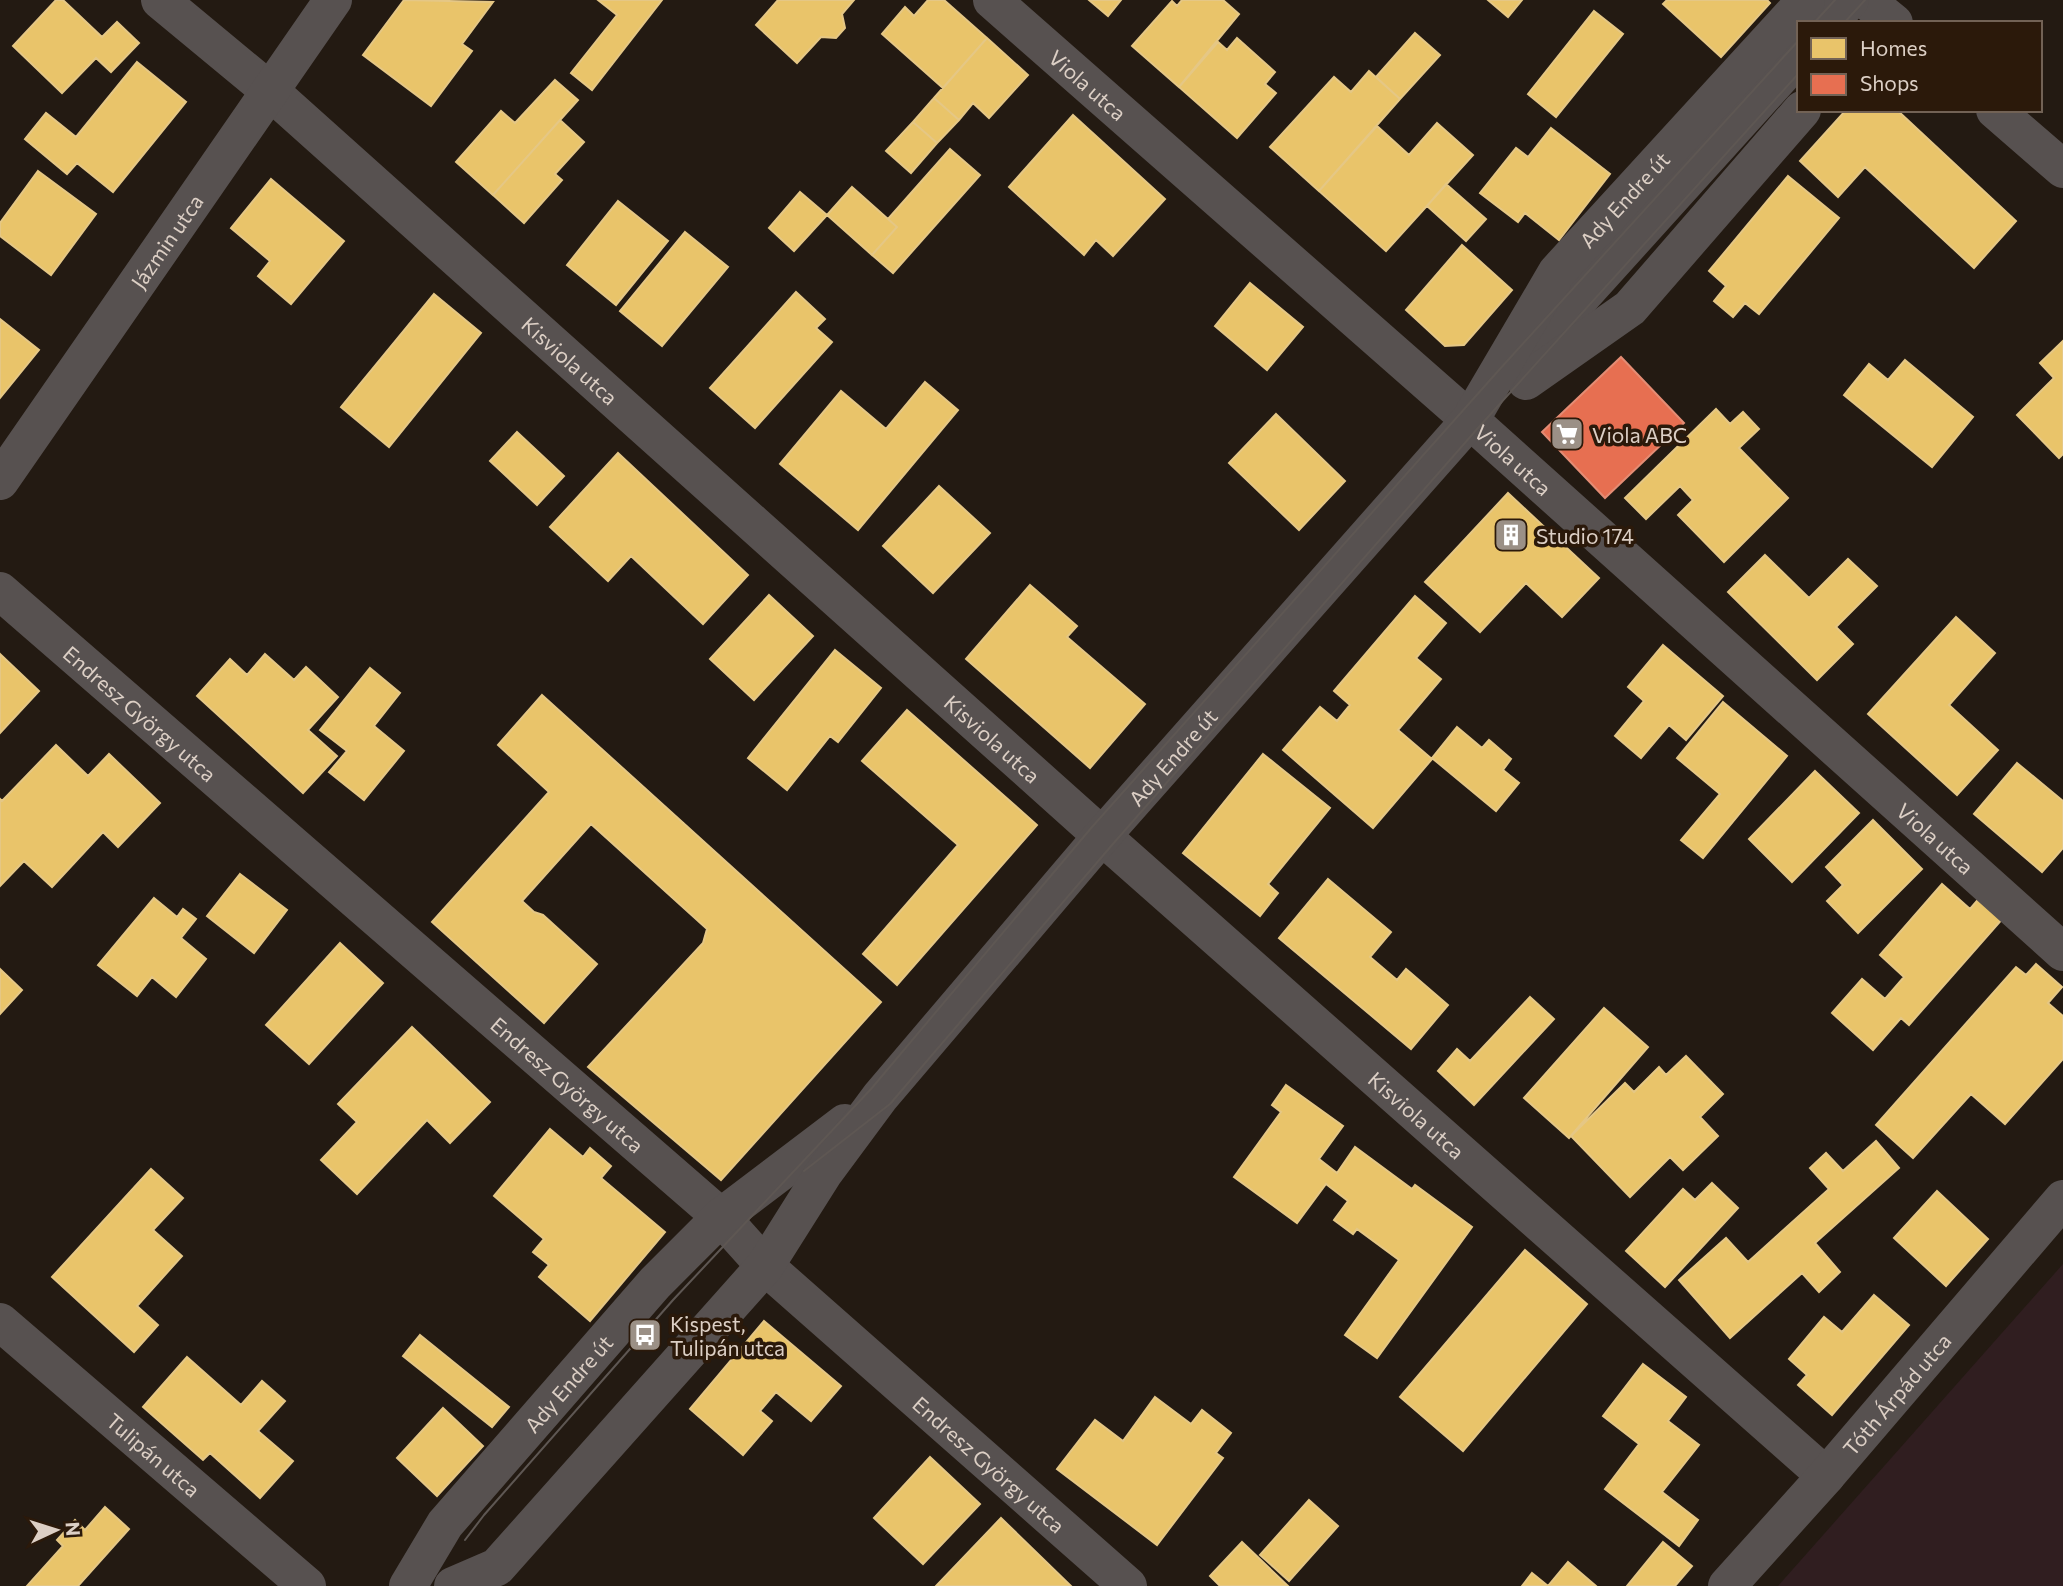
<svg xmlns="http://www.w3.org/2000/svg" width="2063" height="1586" font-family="Commissioner,sans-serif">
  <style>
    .industrial { fill: #301e20 }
    .homes { fill: #e9c46a; stroke: #e5c785; stroke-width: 2 }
    .shops { fill: #e76f51; stroke: #e48c74; stroke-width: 2 }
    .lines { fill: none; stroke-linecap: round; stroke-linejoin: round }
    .minor { stroke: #575150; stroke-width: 38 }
    .tram { stroke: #5e5753; stroke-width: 2 }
    .labels { text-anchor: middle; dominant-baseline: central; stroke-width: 7; stroke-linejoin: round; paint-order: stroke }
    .street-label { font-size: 21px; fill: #dccfc5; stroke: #2b190a }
    .poi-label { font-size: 21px; fill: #dccfc5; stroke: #2b190a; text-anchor: start }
  </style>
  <rect width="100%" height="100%" fill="#231a12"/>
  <path class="industrial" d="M2063 1264V1586H1778Z"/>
  <path class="homes" d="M56 0H63L102 37 117 22 139 43 111 72 96 58 62 93 13 46Z
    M404 0 493 2 462 44 472 51 431 106 363 55Z
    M598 0H662L592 90 571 73 617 15Z
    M778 0H854L842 14 845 28 836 38 821 37 797 63 756 25Z
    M928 0H944L987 38 943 88 882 34 905 7 914 16Z
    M1089 0H1121L1108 16Z
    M1182 0H1223L1239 14 1179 87 1132 46 1172 1 1177 6Z
    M1488 0H1522L1508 17Z
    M1667 0H1767L1770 3 1721 57 1663 4Z
    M1594 11 1623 34 1556 117 1528 94Z
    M1415 33 1440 55 1400 99 1376 77Z
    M987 38 1028 75 989 118 973 103 959 120 934 98Z
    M1237 38 1275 72 1265 84 1276 93 1237 138 1179 87 1218 42 1227 50Z
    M137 62 186 102 113 192 77 163 67 174 25 139 46 113 76 137Z
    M1369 71 1400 99 1319 191 1270 147 1334 77 1351 92Z
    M555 80 578 100 493 195 456 162 501 111 515 123Z
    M934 98 959 120 937 143 913 122Z
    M1846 110H1897L2016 221 1974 268 1865 167 1838 197 1800 161Z
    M1073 115 1165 199 1113 256 1096 240 1084 255 1009 187Z
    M560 120 584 142 555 174 562 180 524 223 493 195Z
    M913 122 937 143 911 173 886 151Z
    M1437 123 1473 155 1386 251 1319 191 1377 126 1409 155Z
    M1551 128 1610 174 1559 240 1525 213 1518 222 1480 193 1516 148 1528 157Z
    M950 149 980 175 893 273 872 255 897 227 888 219Z
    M38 171 96 214 51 275 0 236V223Z
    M1788 176 1839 218 1759 314 1745 303 1733 317 1714 301 1726 286 1709 271Z
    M271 179 344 241 291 304 258 276 270 261 231 228Z
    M1446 184 1486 219 1466 241 1427 206Z
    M852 187 897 227 872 255 827 215Z
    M800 192 827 215 794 251 769 228Z
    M618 201 668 241 616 305 567 265Z
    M685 232 728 267 662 346 620 311Z
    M1462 245 1512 290 1464 345 1445 346 1406 310Z
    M1250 283 1303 327 1267 370 1215 326Z
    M796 292 825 319 816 328 832 342 755 428 710 388Z
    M434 294 481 333 389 447 341 407Z
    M0 319 39 350 0 398Z
    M2063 341V454L2059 458 2017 415 2054 378 2040 363Z
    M1905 360 1973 417 1932 467 1844 395 1869 364 1888 380Z
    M925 382 958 410 858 530 780 464 841 391 886 429Z
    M1716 409 1730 424 1743 412 1759 429 1739 448 1788 498 1724 562 1678 515 1693 500 1680 486 1646 519 1625 498Z
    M1276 414 1345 481 1299 530 1229 463Z
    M517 432 564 476 537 505 490 461Z
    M618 453 748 575 703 624 631 556 608 581 550 527Z
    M939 486 990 533 933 593 883 546Z
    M1508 493 1599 578 1562 617 1526 583 1480 632 1425 582Z
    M1765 555 1809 598 1848 559 1877 586 1836 627 1853 644 1817 680 1728 592Z
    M1030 585 1077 626 1067 637 1145 704 1090 768 966 659Z
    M769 595 813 636 754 700 710 659Z
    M1415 596 1446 623 1416 658 1441 679 1398 730 1432 759 1373 828 1283 750 1320 707 1337 721 1350 705 1334 691Z
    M1956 617 1995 653 1949 705 1998 750 1957 795 1868 714Z
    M1663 645 1723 696 1686 740 1669 725 1641 758 1615 736 1644 701 1628 687Z
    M835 650 881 688 838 742 830 736 787 790 748 758Z
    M0 654 39 691 0 733Z
    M265 654 294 680 306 667 338 697 308 730 337 756 303 793 197 696 230 659 247 675Z
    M370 668 400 693 374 726 404 751 364 800 329 772 347 751 320 730Z
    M542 695 881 1002 721 1180 588 1067 703 943 707 929 591 824 522 901 534 912 543 915 597 964 544 1023 432 922 549 792 498 745Z
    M1723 702 1787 756 1703 858 1681 840 1720 794 1677 758Z
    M907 710 1037 825 897 985 863 954 958 845 862 761Z
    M1457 727 1482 748 1489 740 1511 759 1503 770 1519 783 1496 811 1432 758Z
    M56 745 88 776 109 754 160 803 118 847 103 832 52 887 24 861 0 886V799L2 801Z
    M1263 754 1330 808 1268 884 1278 893 1260 916 1183 853Z
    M2017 763 2063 801V848L2042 872 1974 814Z
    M1815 771 1859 813 1792 882 1749 839Z
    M1873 820 1922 869 1858 933 1827 901 1843 885 1826 867Z
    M240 874 287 910 254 953 207 916Z
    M1328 879 1391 932 1370 957 1397 980 1406 969 1448 1005 1411 1049 1279 938Z
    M1942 884 1970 909 1988 888 2011 909 1909 1025 1901 1018 1873 1050 1832 1013 1862 979 1885 999 1904 977 1880 955Z
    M154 898 177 917 183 909 196 919 181 938 206 959 176 997 152 977 137 996 98 965Z
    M340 943 383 983 309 1064 266 1025Z
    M2036 964 2062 987 2048 1003 2063 1016V1059L2005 1124 1971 1094 1913 1158 1876 1125 2016 967 2026 975Z
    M0 969 22 990 0 1014Z
    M1530 997 1554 1019 1474 1105 1438 1071 1457 1049 1470 1061Z
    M1604 1008 1648 1047 1569 1138 1524 1098Z
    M412 1027 490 1102 450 1143 427 1120 357 1194 321 1160 357 1122 338 1104Z
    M1686 1056 1723 1094 1700 1117 1718 1136 1683 1170 1670 1157 1630 1197 1571 1136 1625 1083 1634 1092 1659 1067 1666 1075Z
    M1286 1085 1343 1126 1319 1159 1337 1173 1355 1147 1412 1189 1415 1185 1472 1227 1377 1358 1345 1335 1399 1260 1357 1229 1353 1234 1334 1220 1348 1201 1326 1184 1297 1223 1234 1177 1281 1112 1272 1105Z
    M550 1129 583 1157 590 1148 611 1166 601 1178 665 1232 590 1321 539 1277 549 1265 533 1252 544 1239 494 1196Z
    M1876 1141 1899 1168 1815 1243 1840 1272 1819 1292 1802 1273 1730 1338 1679 1280 1726 1238 1748 1262 1829 1189 1810 1168 1826 1153 1843 1171Z
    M151 1169 183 1198 153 1230 182 1256 137 1306 158 1325 134 1352 52 1277Z
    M1712 1183 1738 1208 1665 1287 1626 1251 1683 1189 1695 1200Z
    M1937 1191 1988 1239 1946 1286 1894 1238Z
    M1525 1250 1587 1304 1463 1451 1400 1397Z
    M1874 1295 1909 1325 1832 1415 1798 1385 1807 1375 1789 1359 1824 1317 1842 1332Z
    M764 1321 841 1386 811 1421 776 1392 760 1411 772 1421 743 1455 690 1409Z
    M420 1335 509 1407 492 1427 403 1356Z
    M187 1357 241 1405 262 1381 285 1401 258 1431 293 1461 260 1498 210 1453 203 1460 143 1407Z
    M1643 1364 1686 1397 1668 1421 1699 1445 1662 1492 1698 1520 1679 1546 1605 1489 1639 1444 1603 1416Z
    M1155 1397 1191 1424 1202 1410 1231 1433 1216 1453 1223 1458 1157 1545 1057 1469 1095 1420 1123 1441Z
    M443 1408 483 1446 437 1496 397 1458Z
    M930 1457 980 1504 923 1564 874 1518Z
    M1309 1500 1338 1526 1289 1581 1260 1555Z
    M105 1507 129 1529 78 1586H27L63 1546 57 1540 75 1520 85 1530Z
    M1001 1518 1071 1586H936Z
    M1242 1542 1288 1586H1220L1210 1576Z
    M1663 1542 1692 1566 1675 1586H1627Z
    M1568 1562 1596 1586H1548Z
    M1532 1573 1548 1586H1522Z"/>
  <path class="shops" d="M1621 357 1684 423 1605 498 1542 432Z"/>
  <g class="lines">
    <g class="minor">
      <path id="s1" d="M160 0 271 92 1112 845 1826 1476"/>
      <path id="s2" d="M992 0 1470 420 2063 952"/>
      <path d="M1866 0 1894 23"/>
      <path d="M1829 23 1850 0"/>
      <path d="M1995 110 2063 169"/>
      <path d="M1525 359 1799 56"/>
      <path d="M1526 381 1630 308 1802 110"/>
      <path id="s3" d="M0 481 333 0"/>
      <path id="s4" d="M0 591 721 1217 765 1266 1128 1586"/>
      <path id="s5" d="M0 1322 307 1586"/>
      <path id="s6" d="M408 1586 445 1524 655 1283 721 1217 845 1123"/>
      <path id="s7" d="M453 1586 497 1567 765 1266 823 1174 880 1097 1102 836 1470 420 1557 272 1806 0"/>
      <path id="s8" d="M1727 1586 1826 1476 2063 1199"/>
    </g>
    <path class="tram" d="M1814 23 1835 0
      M1844 23 1865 0
      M804 1171 890 1104 1112 845 1478 428 1799 73
      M465 1540 484 1515 673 1300 871 1089 1092 827 1499 370 1799 40"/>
  </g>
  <defs>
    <symbol id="supermarket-square" viewBox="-11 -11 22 22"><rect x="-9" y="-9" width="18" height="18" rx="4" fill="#9b9086" stroke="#2b190a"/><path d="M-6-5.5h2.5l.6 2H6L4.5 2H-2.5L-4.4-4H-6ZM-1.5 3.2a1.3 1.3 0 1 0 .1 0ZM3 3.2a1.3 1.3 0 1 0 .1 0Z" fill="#fff"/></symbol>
    <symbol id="building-square" viewBox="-11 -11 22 22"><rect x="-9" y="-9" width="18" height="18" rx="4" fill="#9b9086" stroke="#2b190a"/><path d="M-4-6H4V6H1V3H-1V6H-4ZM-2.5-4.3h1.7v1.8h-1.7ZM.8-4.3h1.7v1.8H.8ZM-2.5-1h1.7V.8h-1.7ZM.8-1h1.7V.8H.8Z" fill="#fff"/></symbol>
    <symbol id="bus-square" viewBox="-11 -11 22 22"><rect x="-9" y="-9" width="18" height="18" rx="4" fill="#9b9086" stroke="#2b190a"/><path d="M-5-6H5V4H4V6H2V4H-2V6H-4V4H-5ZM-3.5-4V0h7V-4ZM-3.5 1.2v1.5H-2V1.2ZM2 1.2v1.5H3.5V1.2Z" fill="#fff"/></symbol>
  </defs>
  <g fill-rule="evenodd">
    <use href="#supermarket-square" x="1548" y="415" width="38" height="38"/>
    <use href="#building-square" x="1492" y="516" width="38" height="38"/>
    <use href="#bus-square" x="626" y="1316" width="38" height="38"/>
  </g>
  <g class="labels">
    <g class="street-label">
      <text stroke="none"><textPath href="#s2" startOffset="128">Viola utca</textPath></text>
      <text stroke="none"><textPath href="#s7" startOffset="1824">Ady Endre út</textPath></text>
      <text stroke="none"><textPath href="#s3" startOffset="292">Jázmin utca</textPath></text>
      <text stroke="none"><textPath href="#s1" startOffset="546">Kisviola utca</textPath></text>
      <text stroke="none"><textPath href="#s2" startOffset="695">Viola utca</textPath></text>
      <text stroke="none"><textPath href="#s4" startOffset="186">Endresz György utca</textPath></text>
      <text stroke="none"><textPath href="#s1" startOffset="1113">Kisviola utca</textPath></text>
      <text stroke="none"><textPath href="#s7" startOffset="1104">Ady Endre út</textPath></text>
      <text stroke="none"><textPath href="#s2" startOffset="1262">Viola utca</textPath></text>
      <text stroke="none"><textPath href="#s4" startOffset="752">Endresz György utca</textPath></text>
      <text stroke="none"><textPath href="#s1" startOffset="1680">Kisviola utca</textPath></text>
      <text stroke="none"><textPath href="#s6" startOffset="259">Ady Endre út</textPath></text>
      <text stroke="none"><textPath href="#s8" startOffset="256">Tóth Árpád utca</textPath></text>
      <text stroke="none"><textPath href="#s5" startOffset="203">Tulipán utca</textPath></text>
      <text stroke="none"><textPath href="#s4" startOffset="1320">Endresz György utca</textPath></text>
    </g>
    <g class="poi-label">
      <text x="1592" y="434">Viola ABC</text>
      <text x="1536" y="535">Studio 174</text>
      <text x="670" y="1323">Kispest,<tspan x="670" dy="24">Tulipán utca</tspan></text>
    </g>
  </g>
  <rect x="1797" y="21" width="245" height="91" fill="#2b190a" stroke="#726255" stroke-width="2"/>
  <rect x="1811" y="38" width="35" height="21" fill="#e9c46a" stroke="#726255" stroke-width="2"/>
  <text x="1860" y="56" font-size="21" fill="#dccfc5">Homes</text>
  <rect x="1811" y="74" width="35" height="21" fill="#e76f51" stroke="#726255" stroke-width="2"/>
  <text x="1860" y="91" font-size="21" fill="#dccfc5">Shops</text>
  <g transform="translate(56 1530) rotate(86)" stroke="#2b190a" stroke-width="5" paint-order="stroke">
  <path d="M0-5L12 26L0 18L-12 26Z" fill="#dccfc5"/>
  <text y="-10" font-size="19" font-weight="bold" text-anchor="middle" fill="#dccfc5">N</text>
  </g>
</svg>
